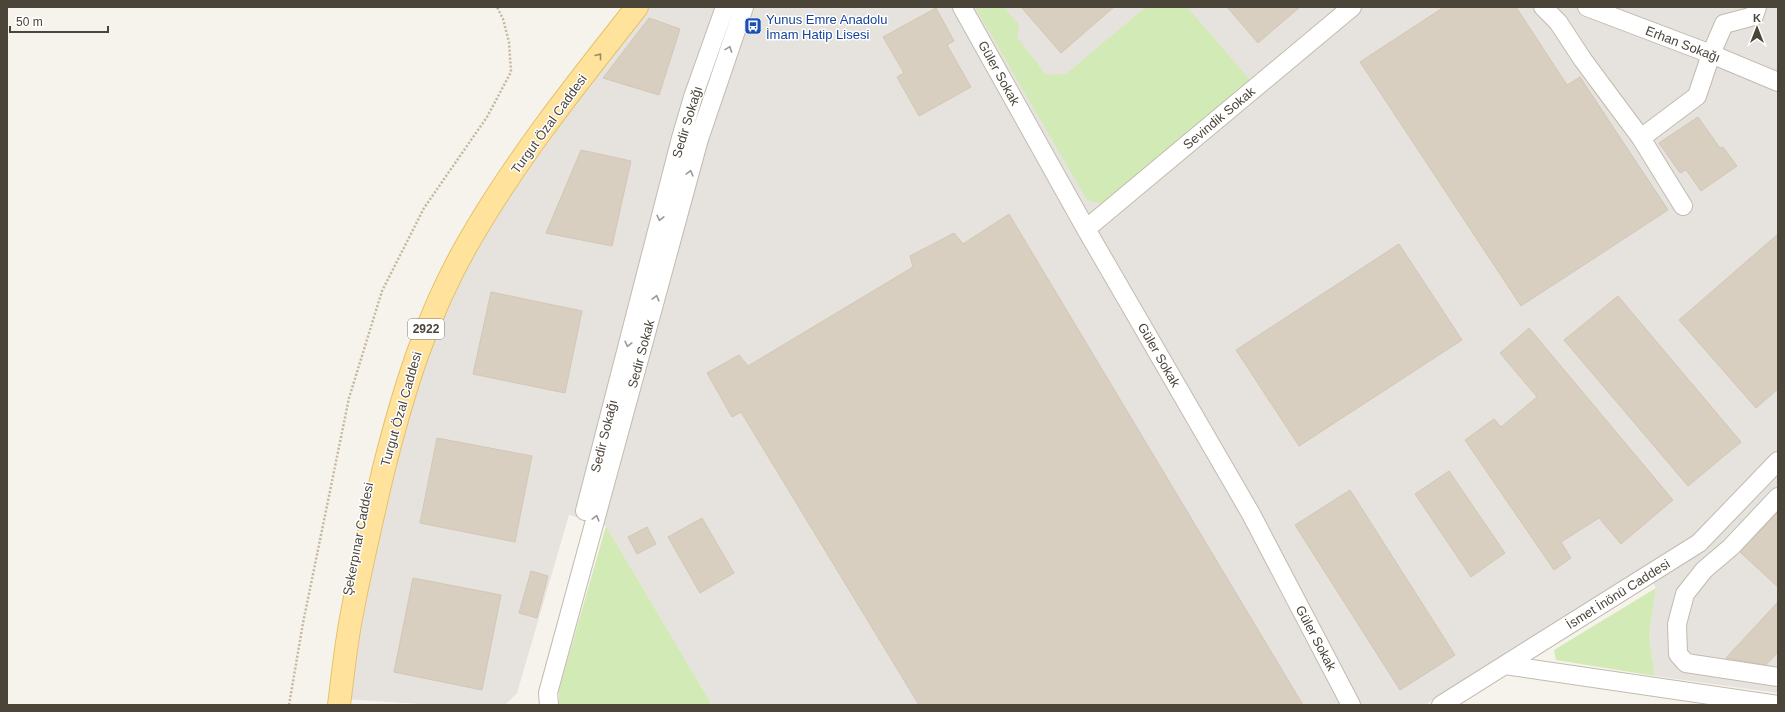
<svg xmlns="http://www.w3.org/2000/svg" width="1785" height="712" font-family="Helvetica,sans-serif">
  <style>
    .industrial { fill: #e6e2dd }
    .green { fill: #d2eab5 }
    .building { fill: #d8cfc1; stroke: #d3c7b4 }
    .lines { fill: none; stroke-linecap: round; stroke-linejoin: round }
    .minor-casing { stroke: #c2bbae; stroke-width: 20 }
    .major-casing { stroke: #e6c16a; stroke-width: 24 }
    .path { stroke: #c4b79f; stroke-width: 2.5; stroke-dasharray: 2 2; stroke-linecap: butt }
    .minor { stroke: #fff; stroke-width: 18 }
    .major { stroke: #ffe39c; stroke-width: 22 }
    .oneway { stroke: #9c9892 }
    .oneway2 { stroke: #9c8c66 }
    .labels { text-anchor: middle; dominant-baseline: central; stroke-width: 3; stroke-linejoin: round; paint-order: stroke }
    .shield { fill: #fff; stroke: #817c74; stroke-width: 1 }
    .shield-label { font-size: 12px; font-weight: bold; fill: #4b4439 }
    .transit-label { font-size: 13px; fill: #164399; stroke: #fff; text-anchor: start }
    .street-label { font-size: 13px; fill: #4b4439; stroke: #fff }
  </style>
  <rect width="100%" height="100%" fill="#f6f3ec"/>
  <path class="industrial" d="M628 7H1778V693L1655 676 1649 635 1656 588 1644 567 1425 705H712L606 526 569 515 517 693 505 705H437L343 699 424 320Z"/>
  <path class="green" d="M975 7H1003L1019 24 1017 37 1046 75 1066 74 1146 7H1187L1250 80 1102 204 1087 200Z
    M606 526 712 705H559V690Z
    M1656 588 1649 635 1655 676 1556 660 1554 650Z"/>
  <path class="building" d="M1021 7H1114L1061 53Z
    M1227 7H1300L1258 43Z
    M1444 7H1516L1567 85 1580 77 1668 210 1521 306 1360 62Z
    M936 8 954 41 947 45 971 87 919 116 897 77 904 73 883 37Z
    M649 18 680 29 659 95 603 78Z
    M1698 117 1720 148 1723 147 1737 166 1701 191 1686 170 1680 173 1659 143Z
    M581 150 631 161 612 246 546 233Z
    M1009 214 1303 705H919L741 412 732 417 707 373 739 355 748 366 913 267 910 256 954 233 963 244Z
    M1778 234V389L1756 408 1679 320Z
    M1399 244 1462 340 1299 446 1236 350Z
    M491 292 582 311 565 393 473 374Z
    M1618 296 1741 442 1688 486 1564 340Z
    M1529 328 1673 500 1621 544 1599 518 1561 542 1571 558 1554 570 1465 440 1494 419 1501 427 1537 397 1500 353Z
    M437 438 532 456 515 542 420 523Z
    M1449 471 1505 553 1471 577 1415 494Z
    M1350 490 1455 655 1400 690 1295 525Z
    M1778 512V587L1740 552Z
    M702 518 734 573 700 593 668 537Z
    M647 527 656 544 637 554 628 537Z
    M531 571 548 576 537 618 519 613Z
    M413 578 501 595 482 690 394 672Z
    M1778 602V652L1766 665 1726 658Z"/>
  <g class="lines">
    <defs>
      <path id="minor" d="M962 7 1086 229 1251 514 1351 705
        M1543 7 1558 22 1583 60 1641 138
        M1587 7 1711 54 1778 82
        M1683 206 1641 138 1697 96 1711 54 1724 24 1754 16 1757 7
        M1086 229 1352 7
        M1778 497 1731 547 1704 570 1685 594 1677 624 1678 654 1686 663 1778 677
        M585 511 681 138 693 97 725 7
        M1505 665 1778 705
        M549 705 548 693 699 139 744 7
        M1441 705 1699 543 1778 461"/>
      <path id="major" d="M339 705C343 674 346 643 352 613 361 566 372 519 383 472 403 392 426 316 468 243 516 159 577 83 637 7"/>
    </defs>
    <use href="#minor" class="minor-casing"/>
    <use href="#major" class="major-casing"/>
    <path class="path" d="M289 705 303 623 349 398 382 291 424 208 487 117 511 72 509 42 503 19 497 7"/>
    <use href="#minor" class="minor"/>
    <use href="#major" class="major"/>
  </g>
  <defs><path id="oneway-chevron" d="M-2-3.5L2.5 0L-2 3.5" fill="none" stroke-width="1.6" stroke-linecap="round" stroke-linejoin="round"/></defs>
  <g class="oneway">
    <use href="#oneway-chevron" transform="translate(729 49) rotate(-70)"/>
    <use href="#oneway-chevron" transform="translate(690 173) rotate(-75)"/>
    <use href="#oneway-chevron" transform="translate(660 218) rotate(104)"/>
    <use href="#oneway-chevron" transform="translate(656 298) rotate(-75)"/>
    <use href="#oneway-chevron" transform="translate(628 344) rotate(104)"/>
    <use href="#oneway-chevron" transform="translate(596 518) rotate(-75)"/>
  </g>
  <use class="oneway2" href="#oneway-chevron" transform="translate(599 56) rotate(-52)"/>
  <defs>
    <symbol id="bus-square" viewBox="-11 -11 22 22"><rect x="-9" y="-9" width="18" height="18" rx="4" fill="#1a4fb4" stroke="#fff"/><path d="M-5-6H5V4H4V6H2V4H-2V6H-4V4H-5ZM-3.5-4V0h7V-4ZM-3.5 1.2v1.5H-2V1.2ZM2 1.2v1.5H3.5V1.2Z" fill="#fff"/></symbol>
  </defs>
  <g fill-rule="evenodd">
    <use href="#bus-square" x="743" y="16" width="20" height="20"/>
  </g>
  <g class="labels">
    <rect class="shield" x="408" y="319" width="36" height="20" rx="3"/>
    <g class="shield-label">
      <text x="426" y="329">2922</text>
    </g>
    <g class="transit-label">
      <text x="766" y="19">Yunus Emre Anadolu<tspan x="766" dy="15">İmam Hatip Lisesi</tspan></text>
    </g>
    <g class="street-label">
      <text transform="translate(1683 44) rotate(21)">Erhan Sokağı</text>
      <text transform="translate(999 73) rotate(61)">Güler Sokak</text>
      <text transform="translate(1219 118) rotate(-40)">Sevindik Sokak</text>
      <text transform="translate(687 122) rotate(-73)">Sedir Sokağı</text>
      <text transform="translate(549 124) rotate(-54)">Turgut Özal Caddesi</text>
      <text transform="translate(641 354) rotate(-75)">Sedir Sokak</text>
      <text transform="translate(1159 355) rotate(60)">Güler Sokak</text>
      <text transform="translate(401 409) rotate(-74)">Turgut Özal Caddesi</text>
      <text transform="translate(604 436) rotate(-76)">Sedir Sokağı</text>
      <text transform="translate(358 539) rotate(-79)">Şekerpınar Caddesi</text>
      <text transform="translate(1618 594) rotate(-32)">İsmet İnönü Caddesi</text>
      <text transform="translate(1316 638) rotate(62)">Güler Sokak</text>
    </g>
  </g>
  <rect width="1785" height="712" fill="none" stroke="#4b4439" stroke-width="16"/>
  <g transform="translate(1757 28)" stroke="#ffffff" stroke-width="3" paint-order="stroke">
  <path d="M0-3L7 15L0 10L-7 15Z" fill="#4b4439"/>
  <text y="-6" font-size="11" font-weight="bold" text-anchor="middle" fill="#4b4439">K</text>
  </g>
  <path d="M10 26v6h98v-6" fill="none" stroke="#4b4439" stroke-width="2"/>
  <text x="16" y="26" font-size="12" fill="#4b4439" stroke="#ffffff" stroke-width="3" paint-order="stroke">50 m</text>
</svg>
